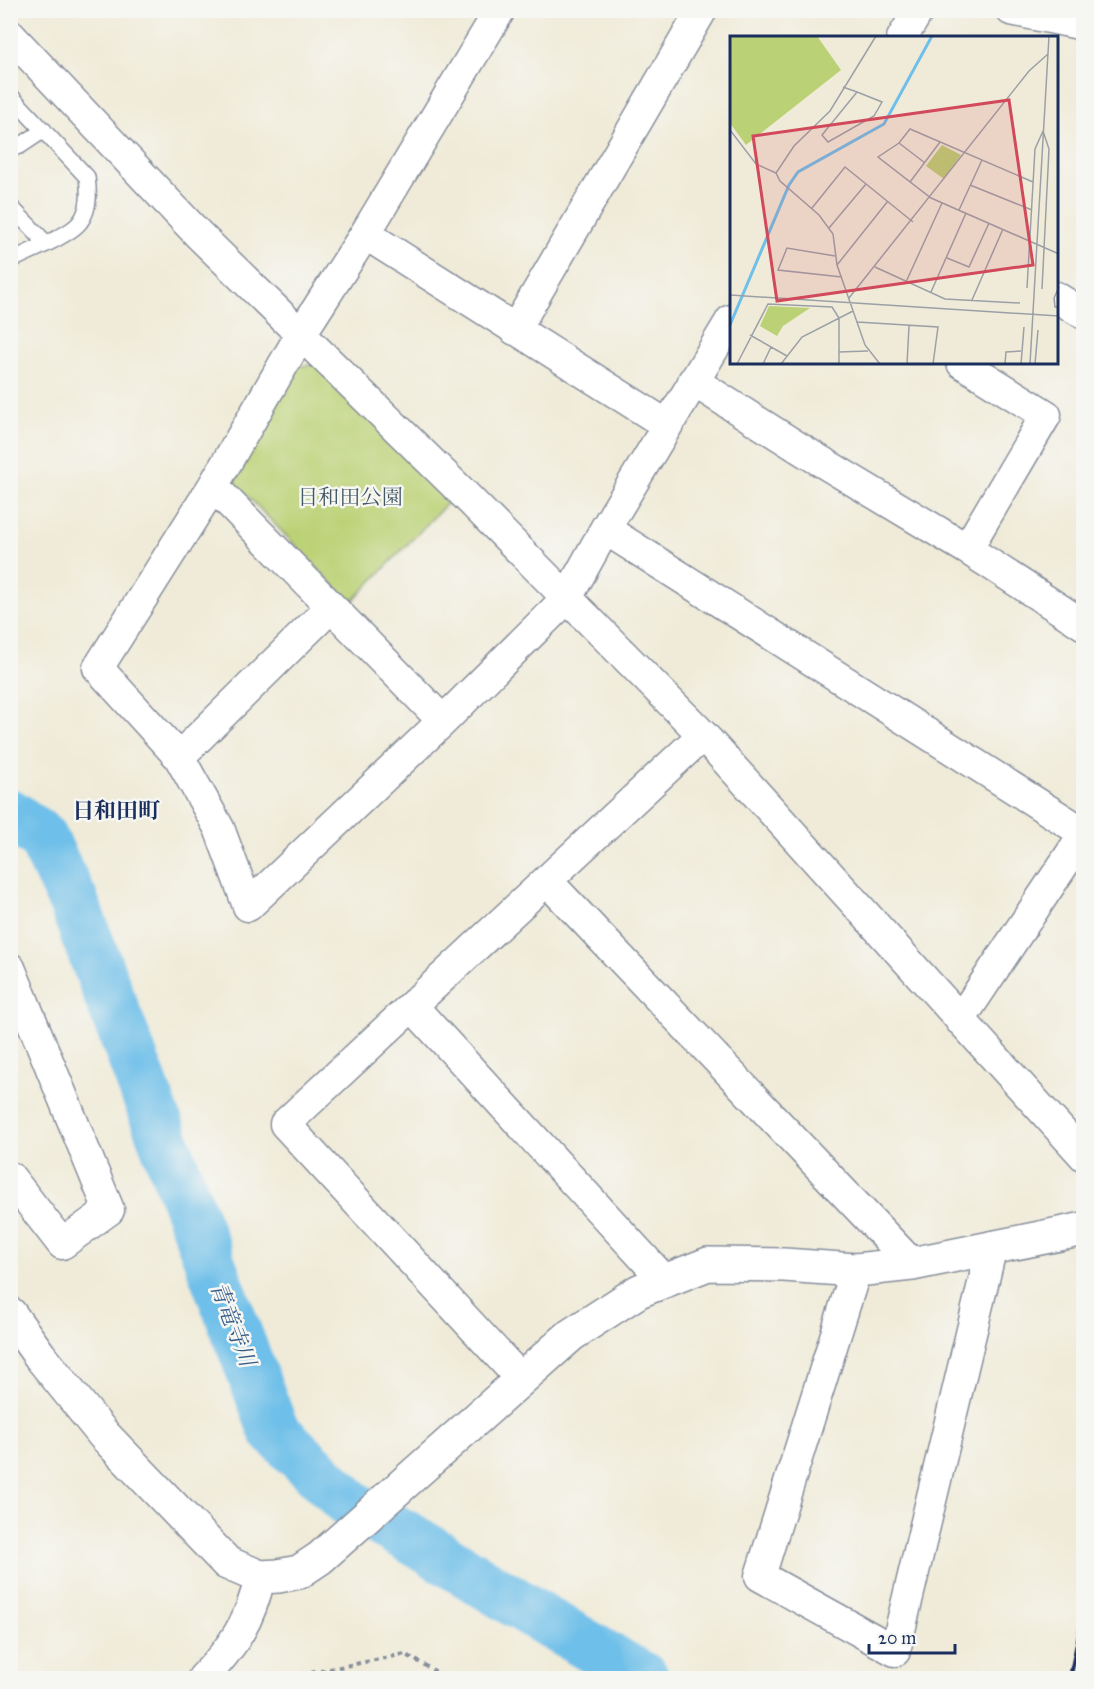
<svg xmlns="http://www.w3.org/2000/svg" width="1094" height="1689" font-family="'IM FELL Great Primer','Noto Serif JP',serif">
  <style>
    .green { fill: #bbd175; stroke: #6b806a; stroke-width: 1.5 }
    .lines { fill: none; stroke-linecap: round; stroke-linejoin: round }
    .river { stroke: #6ebfe9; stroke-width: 51 }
    .service-casing { stroke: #868d9b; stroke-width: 18 }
    .minor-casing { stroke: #868d9b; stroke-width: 33 }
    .tertiary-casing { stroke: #868d9b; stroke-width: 36 }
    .path { stroke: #868d9b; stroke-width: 4; stroke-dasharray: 4.5 4.5; stroke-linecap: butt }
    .service { stroke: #fff; stroke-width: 15 }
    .minor { stroke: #fff; stroke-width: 30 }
    .tertiary { stroke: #fff; stroke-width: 33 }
    .rail { stroke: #1b2f5e; stroke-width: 4.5 }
    .labels { text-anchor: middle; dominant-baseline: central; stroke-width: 5; stroke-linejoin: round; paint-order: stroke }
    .park-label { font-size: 21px; fill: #435864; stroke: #f6f6f2 }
    .neighbourhood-label { font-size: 22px; font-weight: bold; fill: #1b2f5e; stroke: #f6f6f2 }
    .water-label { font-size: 22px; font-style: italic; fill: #345a88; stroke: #f6f6f2 }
    .inset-river { fill: none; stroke: #6ebfe9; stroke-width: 3 }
    .inset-road { fill: none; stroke: #9ba0a7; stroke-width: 1.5 }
    .view { fill: #d1495b; fill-opacity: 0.15; stroke: #d1495b; stroke-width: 3 }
    .inset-edge { fill: none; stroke: #1b2f5e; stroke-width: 3 }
  </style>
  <rect width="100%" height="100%" fill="#f6f6f2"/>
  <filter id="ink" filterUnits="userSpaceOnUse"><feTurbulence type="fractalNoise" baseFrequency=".0167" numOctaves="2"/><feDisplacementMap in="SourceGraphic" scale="12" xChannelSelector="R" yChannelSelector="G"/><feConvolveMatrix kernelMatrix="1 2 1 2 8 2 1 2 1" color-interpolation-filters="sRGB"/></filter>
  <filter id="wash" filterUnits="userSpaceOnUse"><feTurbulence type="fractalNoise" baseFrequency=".008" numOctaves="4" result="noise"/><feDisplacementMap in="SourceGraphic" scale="24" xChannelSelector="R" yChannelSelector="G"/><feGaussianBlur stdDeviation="1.35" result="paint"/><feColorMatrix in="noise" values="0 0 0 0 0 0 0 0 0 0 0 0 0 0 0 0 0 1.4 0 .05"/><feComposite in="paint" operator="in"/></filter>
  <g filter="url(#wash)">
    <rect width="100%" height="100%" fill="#f0ebd8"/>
    <path class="green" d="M314 364 454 496 351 603 229 477 297 367Z"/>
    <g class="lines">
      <path class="river" d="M10 814 42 837 73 901 274 1431 353 1506 412 1539 556 1627 644 1678"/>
    </g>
  </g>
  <g filter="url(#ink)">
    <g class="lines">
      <defs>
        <path id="service" d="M10 95 87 177C89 192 90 209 80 222 71 235 26 253 10 261
          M10 149 20 146 44 130
          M10 206 46 243"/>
        <path id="minor" d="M500 10 365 234 301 334 213 486 98 668 179 757 219 828 248 906 443 721 567 598 605 529 731 320
          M1011 10 1084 25
          M10 35 198 234 460 490 703 735 1084 1156
          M902 38 919 10
          M365 234 667 425
          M1056 297 1084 314
          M515 330 702 10
          M962 363 1046 415 967 549
          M693 381 804 451 967 549 1084 625
          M213 486 443 721
          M605 529 1084 833
          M179 757 331 607
          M547 881 912 1264
          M10 968 109 1210 62 1244 10 1177
          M412 1006 665 1281
          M960 1020 1084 834
          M856 1270 760 1576 895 1651 992 1246
          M521 1379 285 1124 703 735
          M203 1678C233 1647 251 1620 260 1577"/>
        <path id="tertiary" d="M10 1314 40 1356 104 1435 227 1563 260 1577 278 1576 299 1572 320 1558 571 1335 639 1291 708 1264 784 1265 856 1270 912 1264 1084 1229"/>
      </defs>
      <use href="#service" class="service-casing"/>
      <use href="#minor" class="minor-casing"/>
      <use href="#tertiary" class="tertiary-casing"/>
      <path class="path" d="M285 1678 405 1654 447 1678"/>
      <use href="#service" class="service"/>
      <use href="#minor" class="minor"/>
      <use href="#tertiary" class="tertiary"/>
      <path class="rail" d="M1070 1678 1084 1611"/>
    </g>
  </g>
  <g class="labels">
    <g class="park-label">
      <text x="350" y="497">日和田公園</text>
    </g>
    <g class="neighbourhood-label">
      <text x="116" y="810">日和田町</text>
    </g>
    <g class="water-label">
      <text transform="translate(233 1324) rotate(69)">青竜寺川</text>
    </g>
  </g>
  <g transform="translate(730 36)">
    <rect width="328" height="328" fill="#f0ebd8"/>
    <path d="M0 0H87L111 34 16 109 0 87ZM212 109 231 119 214 143 196 130ZM39 270 80 272 53 290 47 300 30 290Z" fill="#bbd175"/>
    <path class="inset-river" d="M0 289 59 149 68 136 154 88 202 0"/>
    <path class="inset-road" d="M146 0 100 75 64 110 46 137 50 145 89 179 103 198 107 229 135 309 150 328M113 51 127 56 152 66 144 80 98 106 92 99 127 56M0 94 26 128 46 137M169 107 195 127M180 146 210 106M303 146 180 93 169 107 148 121 201 162 329 218M240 149 302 174M82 172 115 131 183 186M229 174 252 124M99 192 136 148M105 220 57 212 48 234 112 241M217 222 239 231 259 187M107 229 158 165M145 231 215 263 290 267M176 246 212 167M329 251 324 262 325 271H329M297 252 305 113 313 95 319 113 312 253M201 256 236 177M0 259 329 280M119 262 299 35 318 18M242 264 273 193M127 286 208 291 203 328M20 299 57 320M109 316 138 315M7 328 38 268 102 271 109 282V328M33 328 41 311M51 328 72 301 123 275M177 328 179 290M275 328 276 316 291 315M291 328 294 291M300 328 319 0M305 328 308 294"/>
    <path class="view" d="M279 64 303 229 47 265 23 100Z"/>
    <rect width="328" height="328" class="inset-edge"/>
  </g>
  <rect width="1094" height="1689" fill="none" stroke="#f6f6f2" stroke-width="36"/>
  <path d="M869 1644v9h86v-9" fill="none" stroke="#1b2f5e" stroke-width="3"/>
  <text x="878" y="1644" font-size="18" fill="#1b2f5e" stroke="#f6f6f2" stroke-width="4.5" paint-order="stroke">20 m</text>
</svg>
